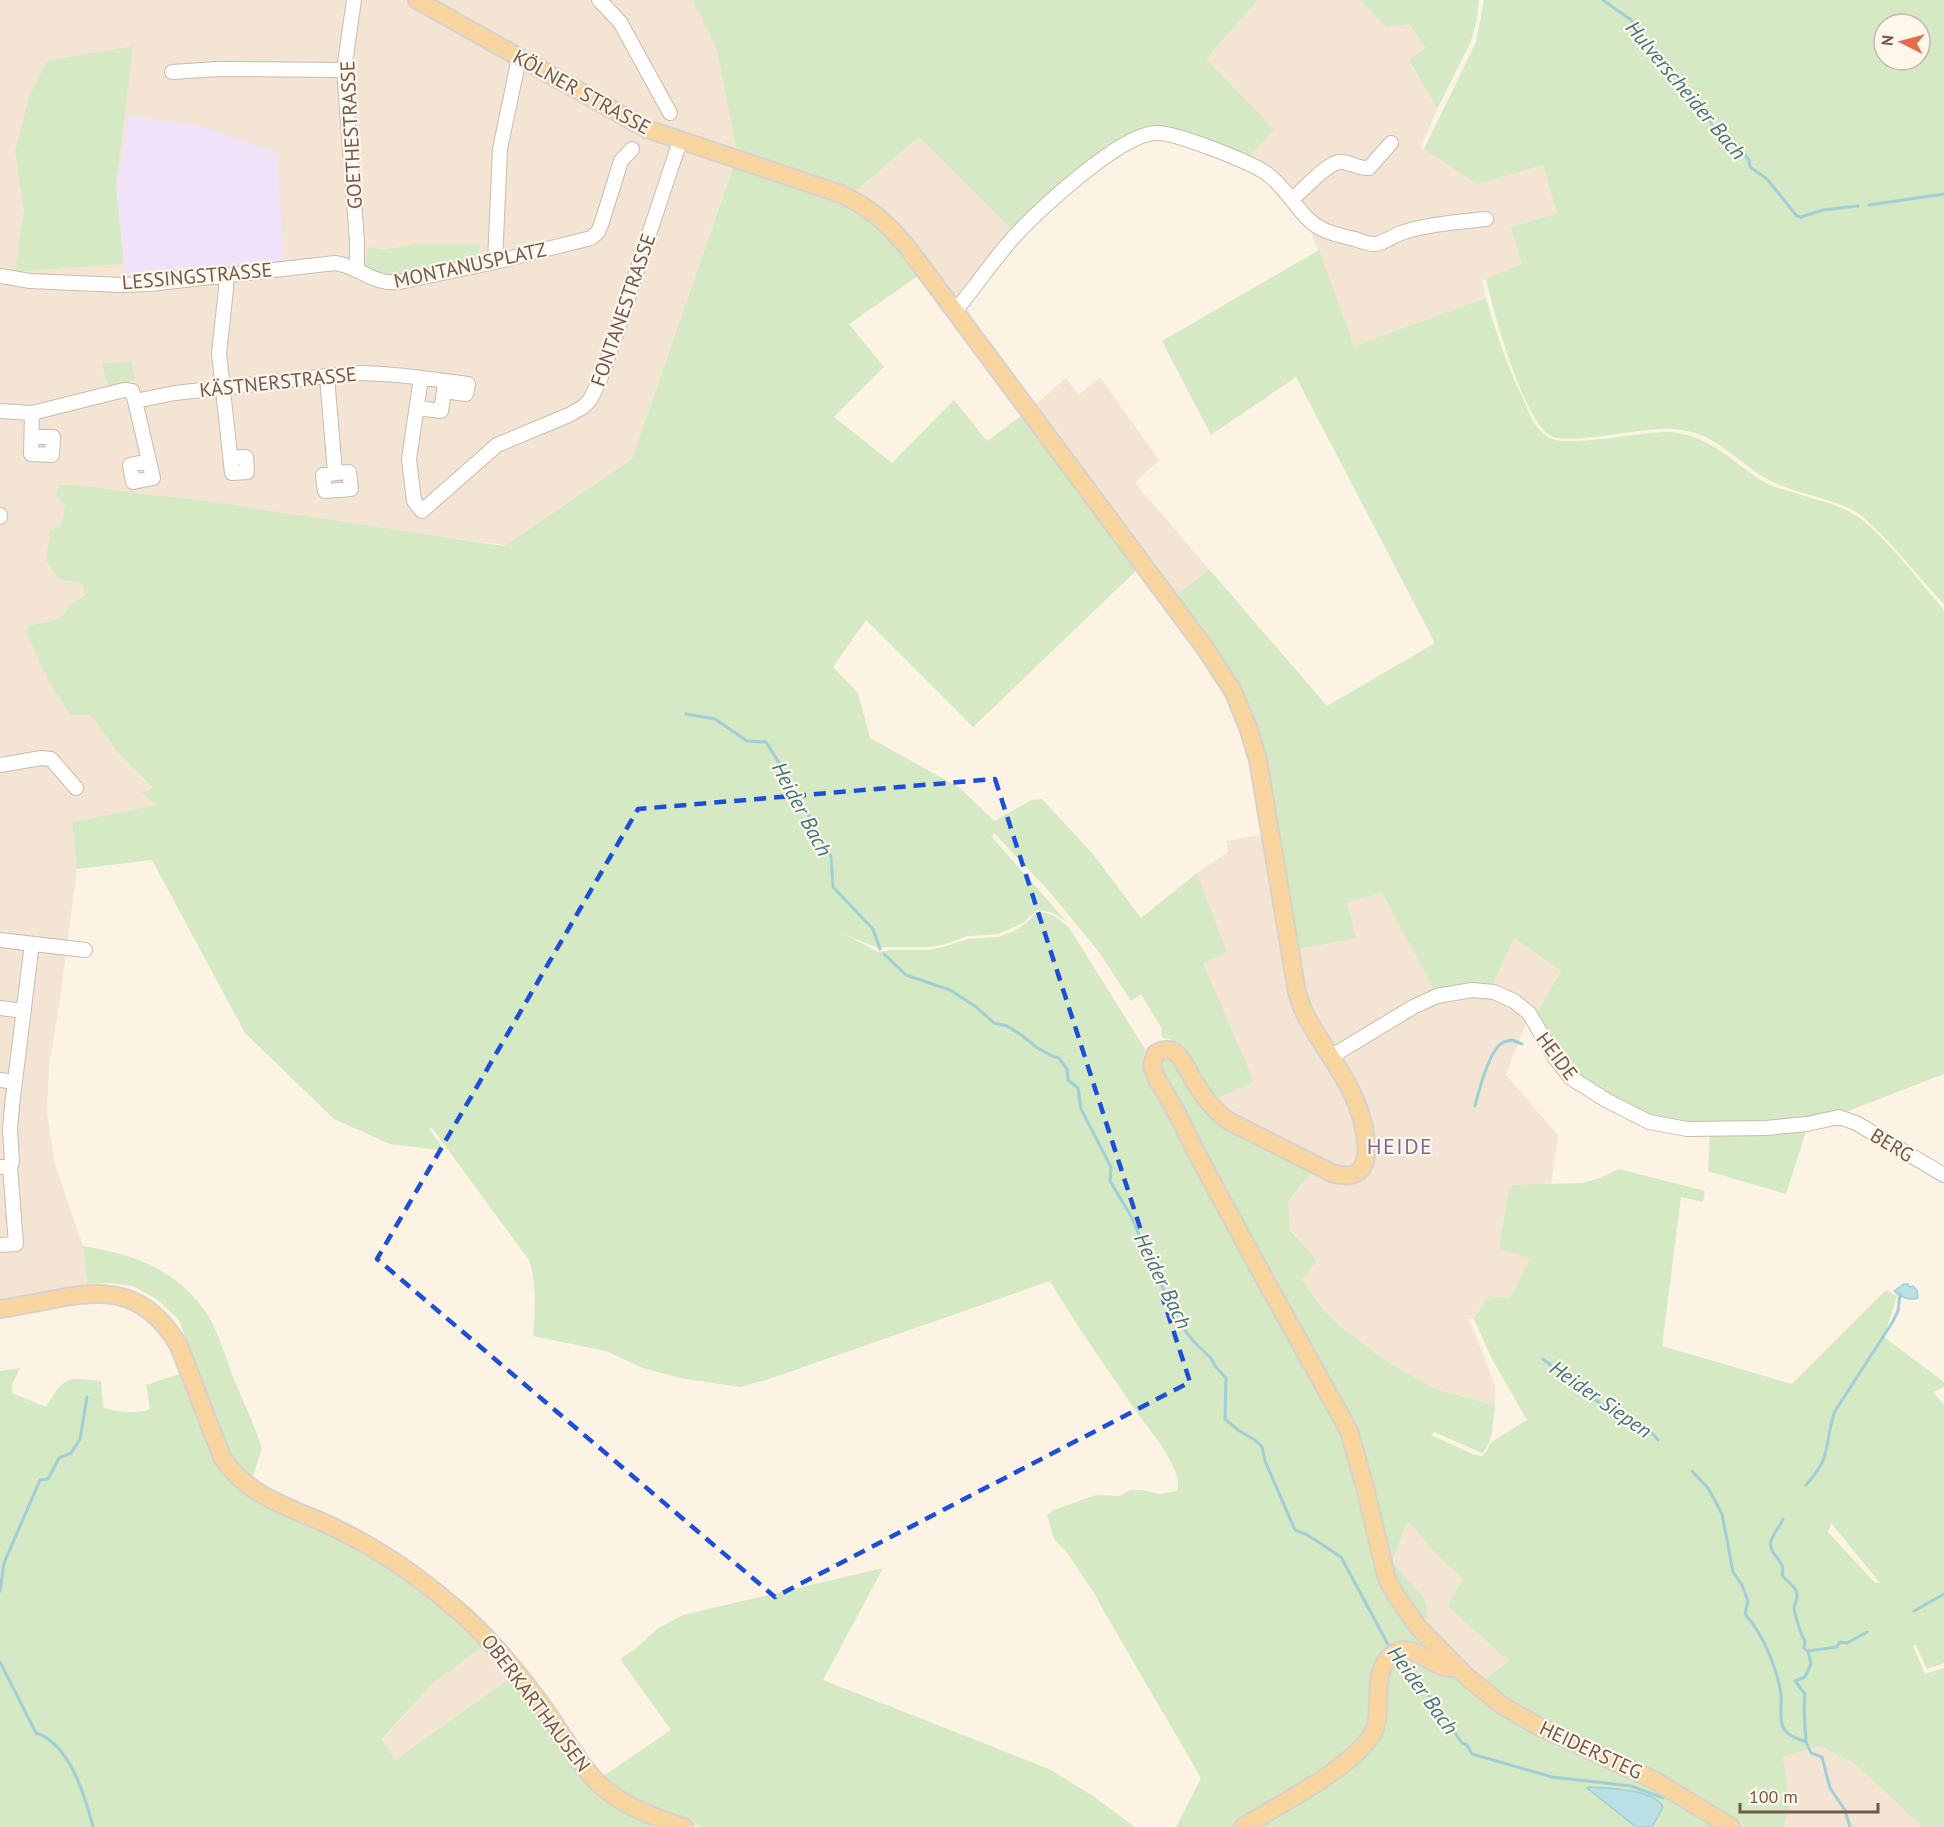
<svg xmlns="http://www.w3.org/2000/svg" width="1944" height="1827" font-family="'PT Sans',sans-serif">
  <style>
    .residential { fill: #f3e4d4; fill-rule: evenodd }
    .education { fill: #f0e2f8 }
    .green { fill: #d4e9c4; fill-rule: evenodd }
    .water { fill: #bae0e5; stroke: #a0cfd7; stroke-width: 1.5 }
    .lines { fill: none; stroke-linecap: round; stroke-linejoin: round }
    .stream { stroke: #a0cfd7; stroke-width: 3 }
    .minor-casing { stroke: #cdbaac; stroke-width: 16 }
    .major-casing { stroke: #d8d1cd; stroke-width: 20 }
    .minor { stroke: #fff; stroke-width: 14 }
    .major { stroke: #f9d69f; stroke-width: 16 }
    .marked { fill: none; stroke: #1d4ed8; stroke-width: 4.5; stroke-dasharray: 12 8; stroke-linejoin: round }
    .labels { text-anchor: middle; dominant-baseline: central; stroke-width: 4.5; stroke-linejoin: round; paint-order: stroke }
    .street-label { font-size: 20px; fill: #74594b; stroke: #fff7ec }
    .water-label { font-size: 21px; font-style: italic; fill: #427780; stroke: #fff7ec }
    .quarter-label { font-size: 22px; letter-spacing: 1.5px; fill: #866698; stroke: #fff7ec }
  </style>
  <rect width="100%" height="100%" fill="#fcf3e5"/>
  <path class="residential" d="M0 0H693L716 46 737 154 632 459 505 545 59 486 55 495 65 505 62 523 59 579 82 584 86 595 72 603 63 615 53 621 30 625 120 755 153 789 142 793 158 805 72 822 77 869 60 999 49 1066 47 1111 54 1161 83 1246 87 1284 20 1300 0 1301ZM132 46 116 186 124 264 16 272 24 208Z
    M1258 0H1360L1386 27 1409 23 1426 48 1409 61 1437 109 1421 147 1477 184 1543 165 1557 214 1522 264 1482 281 1486 298 1354 346 1311 232V216L1247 158 1206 59Z
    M919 137 1014 232 957 300 853 193Z
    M1100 377 1159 460 1135 483 1209 569 1173 598 1031 408 1066 378 1079 395Z
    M1267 834 1356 938 1346 903 1383 892 1437 995 1514 938 1561 971 1534 1018H1528L1506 1075 1558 1135 1551 1185H1513L1499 1249 1531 1258 1510 1298 1488 1296 1474 1319H1469L1495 1385V1406L1433 1388 1386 1361 1341 1327 1323 1309 1302 1278 1317 1261 1290 1229 1288 1202 1311 1174 1268 1136 1213 1100 1253 1082 1202 962 1227 952 1197 873 1228 852 1226 841Z
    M1410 1523 1436 1554 1463 1579 1448 1607 1509 1661 1485 1679 1462 1668 1416 1621 1428 1618 1392 1562 1406 1525Z
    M489 1642 516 1674 395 1760 382 1740 432 1684Z
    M1819 1746 1854 1763 1923 1827H1783L1790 1808 1783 1757Z"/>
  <path class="education" d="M129 116 198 125 277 153 284 260 125 276 116 186Z"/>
  <path class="green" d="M693 0H1258L1206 59 1274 130 1247 158 1151 128 1014 232 919 137 853 193 737 154 716 46Z
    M1360 0H1479L1477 18 1471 41 1437 109 1409 60 1426 48 1409 24 1386 27Z
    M1484 0H1944V604C1920 579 1899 551 1874 527 1867 521 1861 514 1853 510 1827 497 1797 494 1771 481 1736 463 1718 432 1673 429 1645 426 1570 446 1551 436 1524 422 1493 311 1486 279L1522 264 1511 227 1557 214 1543 165 1477 184 1424 149 1476 42ZM1884 24H1920V60H1884Z
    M133 46 116 186 124 264 15 272 24 208 15 152 29 97 47 61Z
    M734 164 838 200 874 222 922 273 849 324 884 367 834 417 892 463 954 400 987 441 1025 413 1140 567 973 727 866 620 833 667 858 693 870 738 960 788 994 821 1032 800 1042 799 1093 854 1141 918 1197 873 1227 952 1203 963 1254 1082 1213 1100 1178 1047 1170 1039 1162 1038 1161 1027 1141 994 1131 1001 1099 952 1048 890 994 833 993 836 990 835 1067 922 1051 912 1037 910 1023 923 998 934 968 936 942 945 929 947H890L878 948 842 933 878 952 891 950H929L943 947 968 939 999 937 1012 932 1024 925 1037 912C1052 912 1060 919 1070 929L1145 1049 1143 1059 1145 1069 1160 1076 1159 1061 1166 1057 1172 1059 1203 1102 1304 1164 1311 1173 1288 1202 1290 1230 1317 1261 1302 1279 1323 1309 1341 1327 1386 1361 1433 1388 1495 1406C1493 1420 1493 1444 1482 1453L1434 1432 1431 1435 1475 1455 1482 1456 1488 1450 1490 1443 1527 1420 1492 1359 1474 1319 1488 1296 1510 1298 1530 1258 1499 1249 1508 1193 1513 1185 1582 1183 1600 1178 1619 1169 1705 1191 1703 1202 1681 1197 1662 1346 1792 1384 1886 1290 1897 1296 1884 1337 1944 1382V1387L1933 1392 1944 1405V1663L1927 1669 1916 1645 1913 1646 1925 1674 1944 1668V1827H1923L1854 1763 1819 1746 1783 1757 1790 1808 1783 1827H1742L1540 1723 1462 1668 1485 1679 1509 1661 1447 1606 1463 1579 1436 1554 1410 1523 1406 1525 1392 1562 1425 1599 1428 1618 1415 1621 1443 1654 1392 1655 1369 1738 1254 1817 1235 1827H1176L1201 1778 1102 1608 1096 1596 1066 1551 1054 1539 1047 1515 1054 1510 1096 1495 1120 1496 1130 1490H1141L1159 1494 1177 1491C1180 1484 1177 1476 1174 1469 1165 1446 1147 1428 1134 1408 1105 1366 1076 1325 1050 1281L766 1380 740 1387 680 1378 643 1368 606 1351 533 1336C535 1309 537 1286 529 1260L432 1128 429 1129 445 1151 390 1144 334 1119 245 1033 152 860 77 869 72 822 157 805 141 793 153 788 120 755 91 715H70L52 686 26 632 30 625 53 621 63 615 72 603 86 595 82 584 59 579 46 561 50 532 62 523 65 505 55 495 59 485C88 485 114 490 142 494 181 498 219 502 257 509L504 546 632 459ZM1831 1523 1880 1583H1875L1828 1532Z
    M414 244H480L478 260 392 277 379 275 366 267 367 247 384 250Z
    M1319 250 1354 346 1486 298C1496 332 1506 364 1522 396 1529 412 1532 427 1548 437 1566 449 1642 431 1669 432 1709 434 1733 463 1764 482 1770 486 1778 488 1785 490 1806 497 1830 502 1850 512 1881 529 1920 583 1944 610V1074L1843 1113 1807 1122 1661 1123 1583 1085 1534 1018 1561 971 1514 938 1490 990 1437 995 1382 892 1347 903 1356 938 1293 950 1259 748 1173 598 1209 569 1327 706 1435 643 1296 377 1211 435 1162 341Z
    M131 361 135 380 108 386 102 364Z
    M1808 1125 1786 1194 1708 1171 1710 1134Z
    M83 1246C131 1254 172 1267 202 1307 216 1324 225 1356 233 1377 243 1402 255 1425 262 1449L253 1476 245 1472 235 1461 218 1430 179 1320 158 1300 133 1286 111 1283 87 1284Z
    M20 1368 12 1385V1393L46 1407C65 1376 65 1377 101 1381L103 1407C116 1413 137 1414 150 1409L146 1385 183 1373 205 1439 218 1460 384 1558 489 1642 432 1684 382 1739 395 1760 516 1674 593 1773 653 1817 651 1827H0V1371Z
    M883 1568 823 1680 1049 1769 1093 1796 1135 1827H705L671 1821 599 1779 671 1730 620 1659 635 1649 657 1629 683 1615Z
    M1399 1653 1448 1672 1501 1711 1660 1786 1720 1827H1652L1659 1816 1660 1802 1652 1797 1625 1789 1621 1790 1603 1801 1636 1827H1248L1359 1752 1381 1683Z"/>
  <path class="water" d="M1904 1284H1908L1909 1287 1913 1286 1917 1290 1918 1298C1910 1301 1900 1297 1894 1291Z
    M1589 1787C1609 1789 1652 1788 1663 1807L1652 1827H1636L1587 1788Z"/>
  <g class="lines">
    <path class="stream" d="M1603 0 1631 20 1642 32 1683 85 1696 107 1710 120 1713 127 1727 140 1737 144 1749 160 1750 167 1767 179 1797 216 1801 217 1823 210 1858 206
      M1869 205 1944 194
      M686 714 715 719 747 741 766 742 788 777 831 857 833 887 873 929 880 949
      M884 954 906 975 950 990 975 1006 994 1023 1007 1026 1023 1036 1036 1047 1054 1057H1058L1067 1069 1068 1080 1078 1088 1081 1109 1111 1167 1110 1181 1131 1216 1155 1272 1182 1327 1197 1345 1211 1358 1215 1366 1226 1378 1225 1419 1238 1430 1255 1440 1262 1447 1265 1461 1295 1530 1306 1534 1341 1557 1391 1650
      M1475 1106C1479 1090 1489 1051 1502 1043 1505 1041 1509 1041 1512 1040L1522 1044
      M1543 1359 1602 1405 1645 1425 1658 1440
      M1692 1471 1708 1488 1722 1514 1733 1572 1742 1585 1748 1601 1745 1614C1763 1634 1777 1668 1781 1694 1782 1704 1779 1719 1783 1727 1787 1736 1797 1738 1806 1742L1811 1753 1822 1757 1830 1788 1845 1810 1850 1827
      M1806 1485C1813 1477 1821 1468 1824 1458 1829 1442 1829 1426 1835 1411L1892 1323 1898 1311 1900 1294
      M1783 1519C1780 1526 1773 1534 1771 1541 1768 1556 1787 1560 1782 1575 1787 1582 1796 1586 1797 1594 1798 1600 1794 1603 1794 1608 1795 1615 1801 1636 1805 1641L1804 1648 1807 1651
      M0 1591 4 1563 40 1480 48 1479 59 1458 71 1453 80 1439 87 1397
      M1914 1611 1944 1594
      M1397 1658 1433 1700 1435 1710H1439L1462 1743 1467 1745 1472 1754 1552 1777 1631 1786 1663 1798
      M0 1662 36 1733C70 1744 85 1796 93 1827
      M1806 1741C1805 1725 1803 1710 1805 1694L1795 1681 1805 1677 1811 1664 1808 1651 1837 1647 1840 1642 1847 1643 1867 1632"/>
    <defs>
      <path id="minor" d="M354 0 344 70 357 241V270
        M599 0 620 22 670 113
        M172 72 218 69 344 70
        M1292 199C1304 190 1328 161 1341 162 1351 162 1358 169 1369 168L1391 143
        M495 262 500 149 519 58
        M226 274V289L219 353 232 473 247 472 246 457 231 458
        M0 276 30 281 121 285 150 284 335 263C359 266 373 285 399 282L495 262 591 238 598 232 601 225 621 161 632 149
        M956 310C975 287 992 262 1012 239 1036 212 1120 134 1156 133 1175 132 1250 162 1266 173 1283 185 1292 202 1306 217 1318 230 1333 234 1350 238 1357 239 1364 243 1372 244 1382 245 1392 236 1401 233 1428 224 1458 222 1486 219
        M327 377 335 473 323 475 325 491 351 489 349 472 335 473
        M421 378 409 459 414 501 422 511 497 445 569 415 583 407 590 400 599 382 614 340 680 141
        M135 401 175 393 355 373C393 373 431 379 468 384L466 394 444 391 445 381
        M417 408 441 411 444 391
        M0 411 32 413 124 390 132 391 135 401 153 478 133 482 130 465 149 461
        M32 437H53L52 455 31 454 32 413
        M0 517V515
        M0 765 41 758 51 759 76 788
        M0 940 85 950
        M0 1008 24 1011
        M1332 1056 1413 1007 1437 996 1472 990 1494 992 1514 1001 1529 1013 1555 1058 1571 1078 1606 1100 1649 1122 1687 1129 1766 1128 1807 1124 1839 1117 1856 1123 1944 1175
        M0 1080 15 1082
        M0 1167H10L16 1244 0 1245
        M10 1167 12 1162 10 1129 12 1106 31 951"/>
      <path id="major" d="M417 0 647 129 841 194 860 204 877 216 892 230 908 248 1205 648 1233 691 1248 727 1258 760 1297 992C1300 1001 1302 1009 1307 1018 1330 1060 1361 1091 1366 1141 1367 1150 1367 1160 1362 1168 1354 1178 1343 1176 1332 1173L1229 1121C1212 1110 1202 1094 1192 1078 1187 1070 1184 1060 1177 1054 1170 1048 1162 1049 1155 1054L1152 1065 1156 1077 1179 1117 1196 1152 1263 1276 1349 1431 1365 1487 1386 1576 1395 1594 1418 1627 1466 1676 1503 1706 1538 1726 1654 1780 1731 1827
        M0 1309C73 1299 133 1267 179 1346L222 1457C248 1499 298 1509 339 1530 378 1549 416 1575 449 1603 487 1634 517 1671 546 1711 562 1734 577 1761 596 1781 620 1805 653 1817 684 1827
        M1243 1827C1278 1805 1353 1768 1373 1733 1385 1710 1368 1667 1396 1652 1417 1642 1435 1673 1456 1667"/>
    </defs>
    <use href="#minor" class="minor-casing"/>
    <use href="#major" class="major-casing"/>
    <use href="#minor" class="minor"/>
    <use href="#major" class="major"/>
  </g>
  <path class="marked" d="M995 779 1190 1382 775 1597 377 1259 638 809Z"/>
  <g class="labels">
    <g class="street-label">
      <text transform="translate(582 92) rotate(29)">KÖLNER STRASSE</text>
      <text transform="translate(351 135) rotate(-93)">GOETHESTRASSE</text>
      <text transform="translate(470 265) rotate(-12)">MONTANUSPLATZ</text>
      <text transform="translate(197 276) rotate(-5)">LESSINGSTRASSE</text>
      <text transform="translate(623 310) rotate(-71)">FONTANESTRASSE</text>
      <text transform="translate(278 382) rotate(-6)">KÄSTNERSTRASSE</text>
      <text transform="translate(1557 1056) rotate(53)">HEIDE</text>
      <text transform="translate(1892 1145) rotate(31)">BERG</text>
      <text transform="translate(536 1703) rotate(53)">OBERKARTHAUSEN</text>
      <text transform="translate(1591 1750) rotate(25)">HEIDERSTEG</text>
    </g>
    <g class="water-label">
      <text transform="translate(1686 90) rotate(50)">Hulverscheider Bach</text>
      <text transform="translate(802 809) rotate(62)">Heider Bach</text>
      <text transform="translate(1163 1281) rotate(64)">Heider Bach</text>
      <text transform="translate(1601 1399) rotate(35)">Heider Siepen</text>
      <text transform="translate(1423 1690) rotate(54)">Heider Bach</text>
    </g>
    <g class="quarter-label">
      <text x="1400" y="1146">HEIDE</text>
    </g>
  </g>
  <g transform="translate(1902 42) rotate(276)"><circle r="28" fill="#fff7ec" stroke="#c7b8ac" stroke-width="1.5"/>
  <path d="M0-4.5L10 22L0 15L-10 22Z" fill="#e36c4d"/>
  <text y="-9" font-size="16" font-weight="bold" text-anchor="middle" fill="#74594b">N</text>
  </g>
  <path d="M1740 1803v9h138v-9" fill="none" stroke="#74594b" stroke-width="3"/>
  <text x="1749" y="1803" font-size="18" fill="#74594b" stroke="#fff7ec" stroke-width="4.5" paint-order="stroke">100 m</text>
</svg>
